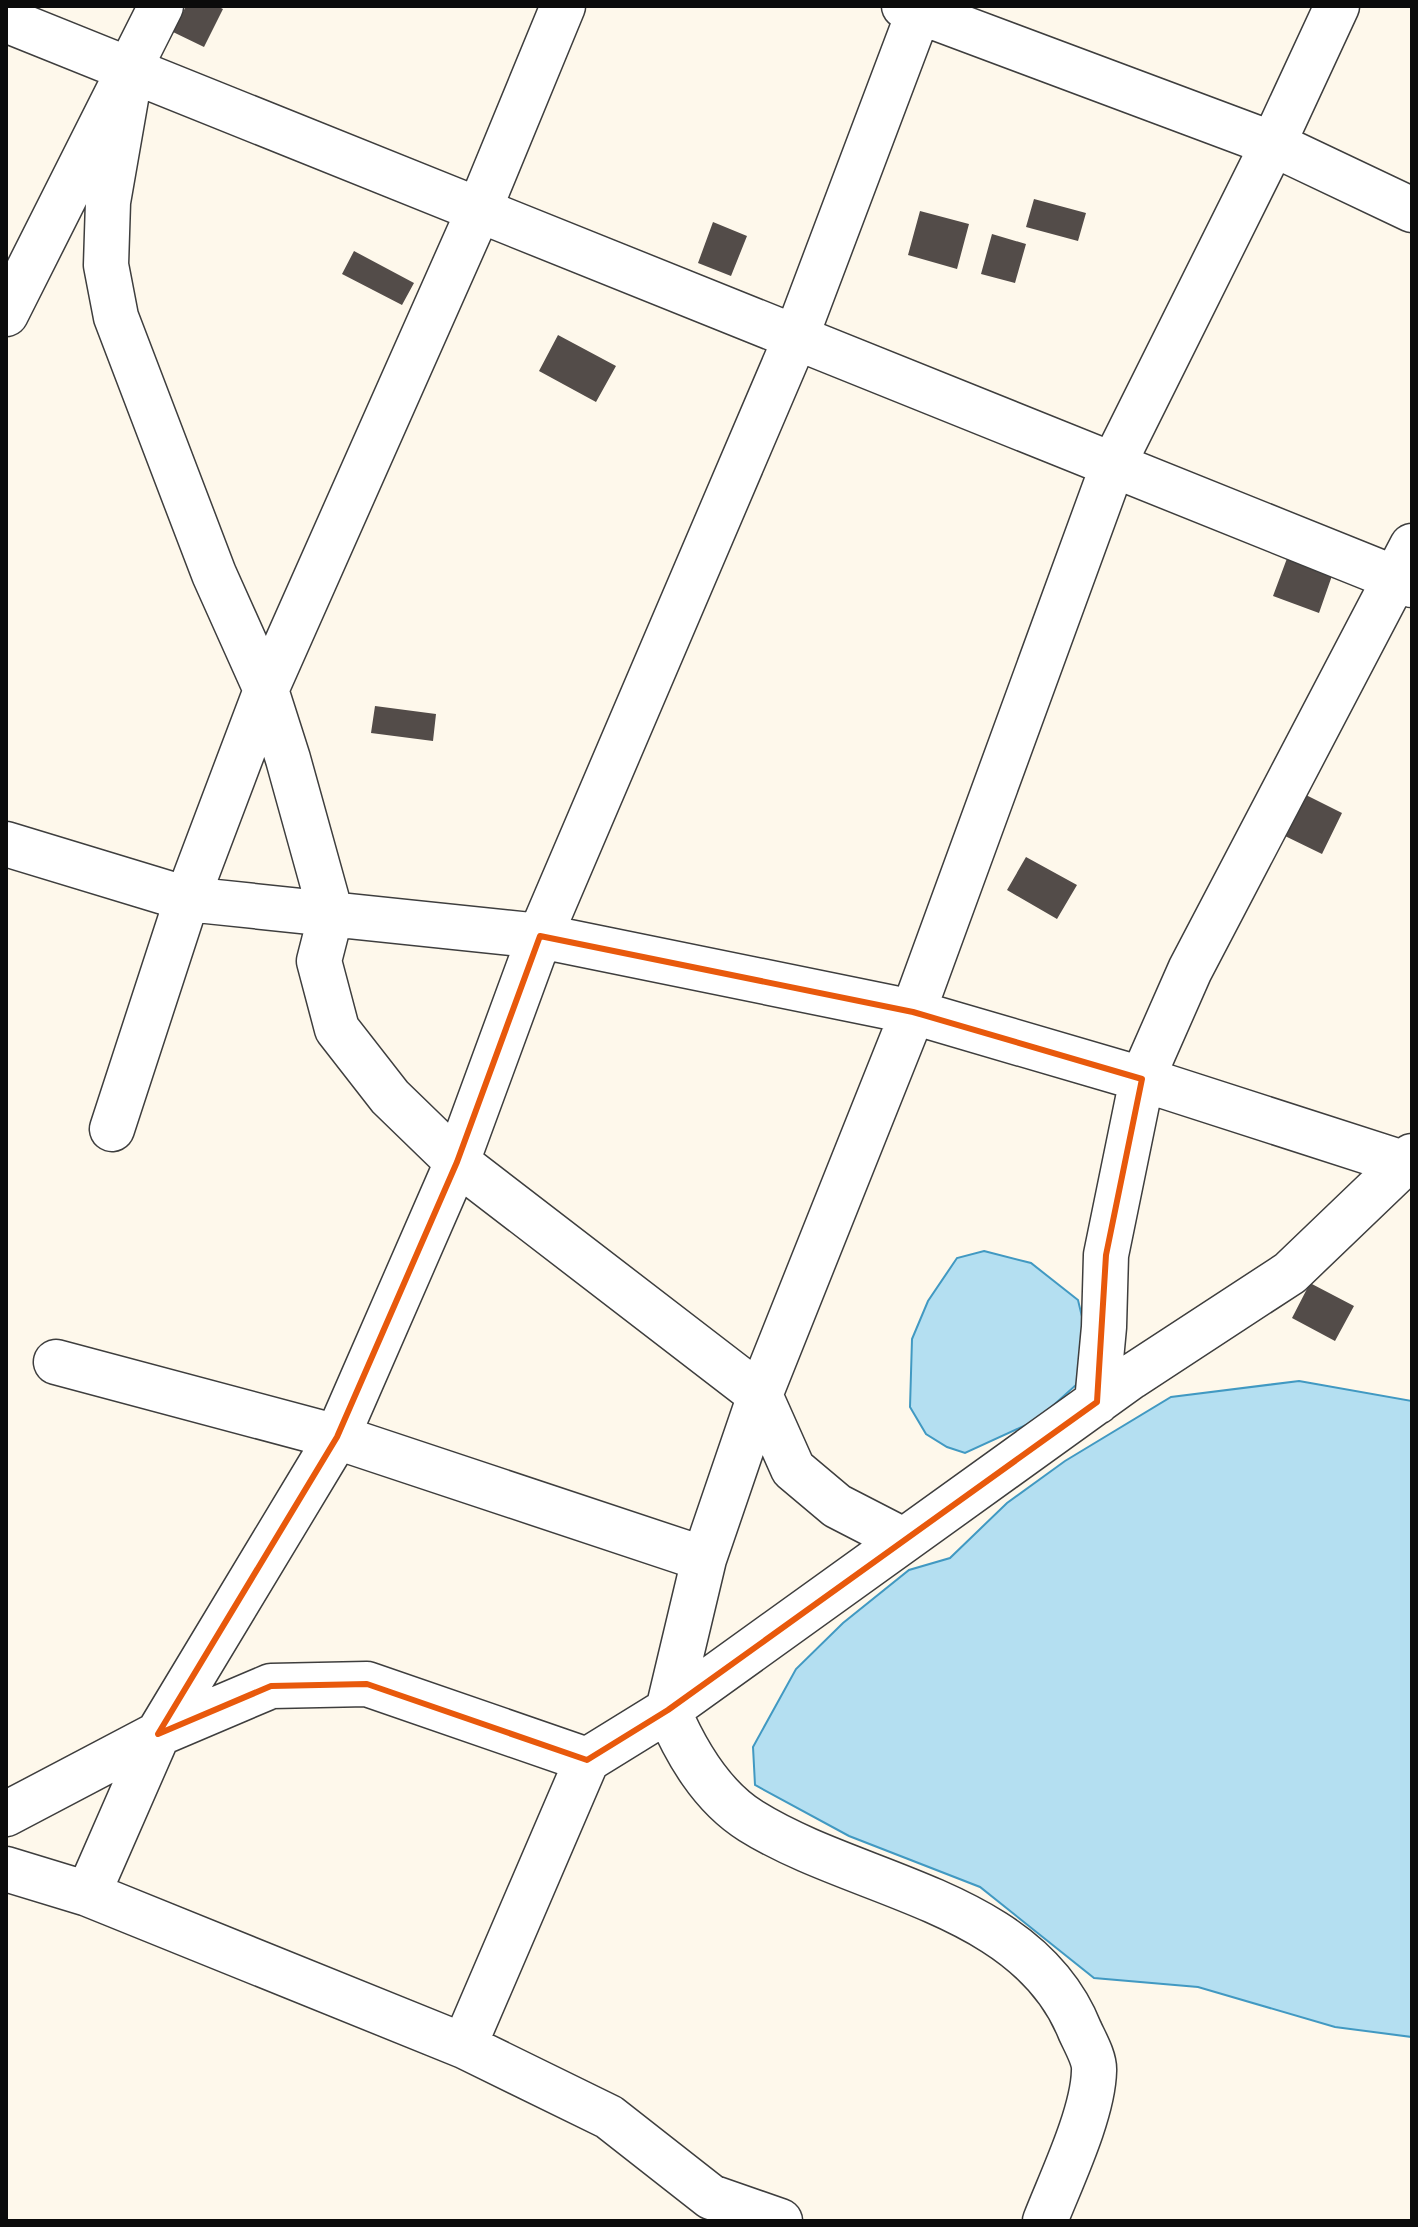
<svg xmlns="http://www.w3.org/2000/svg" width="1418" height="2227" font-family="Literata,serif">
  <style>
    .water { fill: #b4dff1; stroke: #4199c2; stroke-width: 2 }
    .building { fill: #534c49 }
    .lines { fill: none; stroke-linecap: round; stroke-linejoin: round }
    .minor-casing { stroke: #3e3e3e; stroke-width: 47 }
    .minor { stroke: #fff; stroke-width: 44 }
    .marked { fill: none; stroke: #e8590c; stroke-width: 6; stroke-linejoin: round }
  </style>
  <rect width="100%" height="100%" fill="#fef8eb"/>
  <path class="water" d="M984 1251 1031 1263 1078 1300 1089 1346 1076 1385 1037 1420 965 1453 947 1447 926 1434 910 1407 912 1339 928 1301 957 1258Z
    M1299 1381 1412 1401V2037L1335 2027 1198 1987 1094 1978 980 1887 849 1836 755 1785 753 1747 796 1669 843 1623 909 1570 950 1558 1007 1503 1065 1461 1171 1397Z"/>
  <path class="building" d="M186 6H217L223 9 204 47 173 32Z
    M1034 199 1086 213 1078 241 1026 227Z
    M920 211 969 224 957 269 908 255Z
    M713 222 747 236 731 276 698 263Z
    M992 234 1026 244 1015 283 981 274Z
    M354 251 414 283 402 305 342 274Z
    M558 335 616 366 596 402 539 371Z
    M1289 553 1334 570 1319 613 1273 596Z
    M375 706 436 714 433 741 371 733Z
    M1306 795 1342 813 1322 854 1285 836Z
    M1026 857 1077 885 1057 919 1007 890Z
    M1310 1283 1354 1306 1335 1341 1292 1318Z"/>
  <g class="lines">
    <defs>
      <path id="minor" d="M904 6 1273 144 1412 210
        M6 20 1412 585
        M131 70 108 202 106 265 116 317 214 574 266 690 288 759 331 914 319 961 337 1029 390 1097 457 1162 760 1395 793 1469 837 1506 903 1540
        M6 314 161 6
        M6 844 187 899 540 936 913 1012 1142 1079 1412 1166
        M112 1129 187 899 266 690 479 210 563 6
        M56 1362 337 1437 704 1559
        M1097 1402 1104 1327 1106 1255 1142 1079 1190 970 1412 546
        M6 1814 158 1734 271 1686 367 1684 587 1760
        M6 1869 88 1894 464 2046 609 2117 711 2197 780 2221
        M88 1894 158 1734 337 1437 457 1162 540 936 796 337 921 6
        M464 2046 587 1760 668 1710 704 1559 760 1395 913 1012 1113 465 1273 144 1337 6
        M1045 2221C1061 2180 1093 2114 1094 2071 1095 2059 1085 2042 1080 2031 1028 1900 858 1888 751 1821 711 1796 686 1752 668 1710L1131 1377 1290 1273 1412 1156"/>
    </defs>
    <use href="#minor" class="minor-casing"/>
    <use href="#minor" class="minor"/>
  </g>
  <path class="marked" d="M540 936 913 1012 1142 1079 1106 1255 1097 1402 668 1710 587 1760 367 1684 271 1686 158 1734 337 1437 457 1162Z"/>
  <rect width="1418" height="2227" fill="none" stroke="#0b0b0b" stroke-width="16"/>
</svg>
